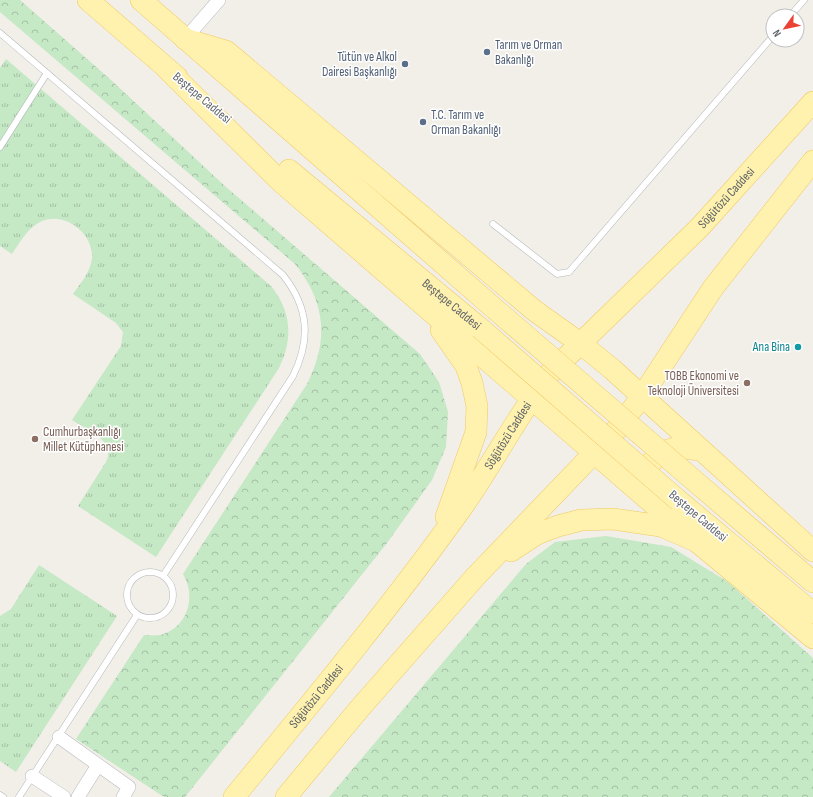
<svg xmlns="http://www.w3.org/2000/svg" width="813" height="797" font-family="'Sofia Sans Condensed',sans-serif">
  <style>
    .grass { fill: url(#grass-tufts) }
    .forest { fill: url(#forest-crowns) }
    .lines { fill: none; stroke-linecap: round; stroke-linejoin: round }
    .lane-casing { stroke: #b5b8bc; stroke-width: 7 }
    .street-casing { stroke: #b5b8bc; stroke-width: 14 }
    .primary-casing { stroke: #f2c960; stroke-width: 22 }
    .lane { stroke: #fff; stroke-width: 6 }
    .street { stroke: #fff; stroke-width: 13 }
    .primary { stroke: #fff2af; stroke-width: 21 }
    .primary-bridge-casing { stroke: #f2c960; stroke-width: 22; stroke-linecap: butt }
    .primary-bridge { stroke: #fff2af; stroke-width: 21 }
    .service-dot { fill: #5c6f8a; stroke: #fff; stroke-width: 1.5 }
    .culture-dot { fill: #0f9aa8; stroke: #fff; stroke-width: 1.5 }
    .education-dot { fill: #8d6e63; stroke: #fff; stroke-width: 1.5 }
    .labels { text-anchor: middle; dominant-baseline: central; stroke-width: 3; stroke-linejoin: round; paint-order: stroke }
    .service-label { font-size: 13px; fill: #4e5e75; stroke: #fff; text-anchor: start }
    .street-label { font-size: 13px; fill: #5f6368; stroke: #fff }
    .culture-label { font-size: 13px; fill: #0d838f; stroke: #fff; text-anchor: end }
    .education-label { font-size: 13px; fill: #785e54; stroke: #fff; text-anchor: end }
  </style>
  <defs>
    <pattern id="grass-tufts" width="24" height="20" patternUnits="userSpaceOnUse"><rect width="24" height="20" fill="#c5e8c5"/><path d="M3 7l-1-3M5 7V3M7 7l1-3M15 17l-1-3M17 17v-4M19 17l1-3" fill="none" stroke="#a3c0a4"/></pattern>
    <pattern id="forest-crowns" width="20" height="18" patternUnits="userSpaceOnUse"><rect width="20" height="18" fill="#c5e8c5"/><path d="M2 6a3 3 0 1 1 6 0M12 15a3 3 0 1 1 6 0" fill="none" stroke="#a3c0a4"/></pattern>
  </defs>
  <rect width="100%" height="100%" fill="#f1efe8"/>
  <path class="grass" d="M6 59 271 286C292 312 293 339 279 368L156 557 78 506 106 462C117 441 87 430 72 420L121 346 123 332 116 323 73 294C80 284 90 273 92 259 94 233 64 210 40 222 27 229 20 242 12 254L0 246V68Z
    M39 565 117 616 16 772 0 761V616L11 609Z"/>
  <path class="forest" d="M0 0H20L111 80 226 187 420 354 439 382 448 412 446 447 432 480 387 543 185 797H164L76 739 144 635C149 635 155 636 160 635 187 629 197 597 183 574L307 384C329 340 326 303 295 264L0 12Z
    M606 536 671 547 728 582 813 658V797H329L526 564 555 542Z"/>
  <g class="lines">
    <defs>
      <path id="lane" d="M790 16 804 0
        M0 33 283 275C309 308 311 339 293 376L163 576
        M0 147 47 73
        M493 224 557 274 569 272 773 36
        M127 595a23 23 0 1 1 46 0a23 23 0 1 1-46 0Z
        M0 795 3 797
        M19 797 137 615"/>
      <path id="street" d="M185 39 219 0
        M59 737 129 787 123 797
        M32 776 64 797
        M78 797 98 765"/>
      <g id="primary">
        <path d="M88 0 177 77"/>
        <path d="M141 0 495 309"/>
        <path d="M185 39 226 51 535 311 580 343 612 369 813 551"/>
        <path d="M167 69 280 181 696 541"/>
        <path id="s1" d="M289 170 480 328"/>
        <path d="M441 330 466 366 472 383 477 406 476 432 446 517"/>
        <path d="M697 483 813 582"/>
        <path d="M643 490C641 470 655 452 675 448 683 447 693 450 700 450"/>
        <path d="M679 501 813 613"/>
        <path d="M511 551 537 534 558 526 581 520 613 519 661 526 696 541 813 638"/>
        <path id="s2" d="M234 797C312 702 390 608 461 509 493 464 517 415 551 372L700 227 813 102"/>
        <path d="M286 797 360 708 476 576 618 428 642 396 713 288 813 161"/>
      </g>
    </defs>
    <use href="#lane" class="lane-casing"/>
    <use href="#street" class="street-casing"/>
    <use href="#primary" class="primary-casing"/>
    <use href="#lane" class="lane"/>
    <use href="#street" class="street"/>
    <use href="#primary" class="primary"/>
    <defs>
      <path id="primary-bridge" d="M495 309 697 483
        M480 328 679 501"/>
    </defs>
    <use href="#primary-bridge" class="primary-bridge-casing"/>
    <use href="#primary-bridge" class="primary-bridge"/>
  </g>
  <g class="service-dot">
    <circle cx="487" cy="52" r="4"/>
    <circle cx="405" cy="64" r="4"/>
    <circle cx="423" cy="122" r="4"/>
  </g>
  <circle class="culture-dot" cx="798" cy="347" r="4"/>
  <g class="education-dot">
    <circle cx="747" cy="383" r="4"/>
    <circle cx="35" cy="439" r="4"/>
  </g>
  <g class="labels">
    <g class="service-label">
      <text x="495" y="45">Tarım ve Orman<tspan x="495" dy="15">Bakanlığı</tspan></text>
      <text x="397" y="57" text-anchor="end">Tütün ve Alkol<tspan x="397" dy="15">Dairesi Başkanlığı</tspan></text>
      <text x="431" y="115">T.C. Tarım ve<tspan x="431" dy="15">Orman Bakanlığı</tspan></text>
    </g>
    <g class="street-label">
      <text transform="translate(202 98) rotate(40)">Beştepe Caddesi</text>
      <text stroke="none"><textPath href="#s2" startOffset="778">Söğütözü Caddesi</textPath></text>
      <text stroke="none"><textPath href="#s1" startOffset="211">Beştepe Caddesi</textPath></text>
      <text stroke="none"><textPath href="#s2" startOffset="454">Söğütözü Caddesi</textPath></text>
      <text transform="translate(698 516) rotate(40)">Beştepe Caddesi</text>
      <text stroke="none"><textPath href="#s2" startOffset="130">Söğütözü Caddesi</textPath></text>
    </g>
    <g class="culture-label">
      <text x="790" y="347">Ana Bina</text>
    </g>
    <g class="education-label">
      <text x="739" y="376">TOBB Ekonomi ve<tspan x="739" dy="15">Teknoloji Üniversitesi</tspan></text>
      <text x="43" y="432" text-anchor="start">Cumhurbaşkanlığı<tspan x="43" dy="15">Millet Kütüphanesi</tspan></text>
    </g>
  </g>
  <g transform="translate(785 28) rotate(237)"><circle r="19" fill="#ffffff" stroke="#bfc1c3"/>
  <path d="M0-3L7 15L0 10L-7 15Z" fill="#ea4335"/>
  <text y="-6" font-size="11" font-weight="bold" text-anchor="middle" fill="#5f6368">N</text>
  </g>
</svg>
